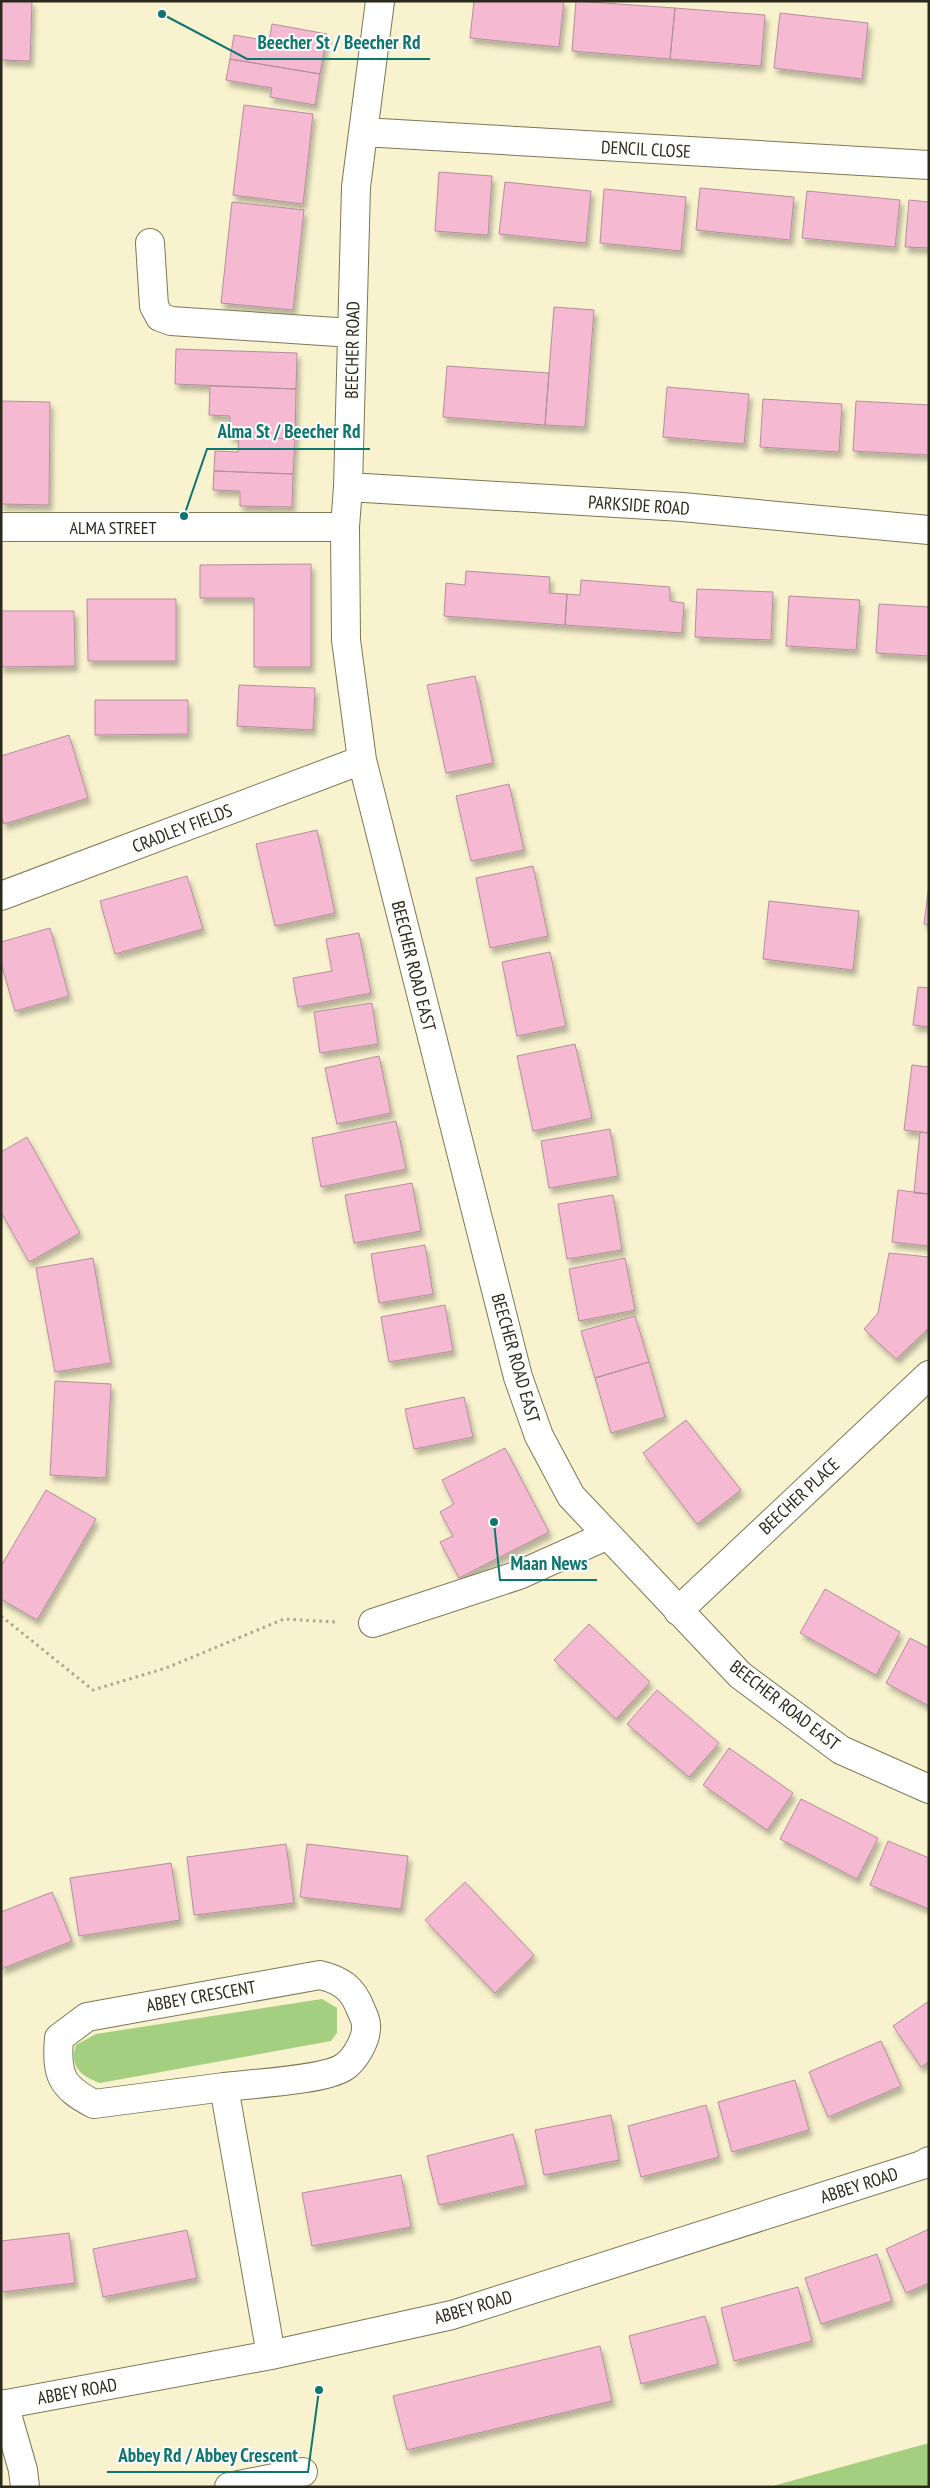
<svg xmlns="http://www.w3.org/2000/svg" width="930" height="2488" font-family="'PT Sans Narrow',sans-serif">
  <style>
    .green { fill: #a4cf81 }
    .building { fill: #f5bad2; stroke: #b38f9d; filter: url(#shadow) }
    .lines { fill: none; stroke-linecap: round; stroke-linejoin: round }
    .minor-casing { stroke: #7d7757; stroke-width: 30 }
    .path { stroke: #aca78b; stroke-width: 3; stroke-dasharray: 2.5 4; stroke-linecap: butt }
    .minor { stroke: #fff; stroke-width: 28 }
    .labels { text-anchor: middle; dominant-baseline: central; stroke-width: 4; stroke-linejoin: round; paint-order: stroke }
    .street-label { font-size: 18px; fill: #2b291b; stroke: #fff }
    .leader { fill: none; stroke: #0f766e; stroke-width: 2 }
    .callout-dot { fill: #0f766e; stroke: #fff; stroke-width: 2 }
    .callout-label { font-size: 19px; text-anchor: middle; font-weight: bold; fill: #0f766e; stroke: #fff; stroke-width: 4; stroke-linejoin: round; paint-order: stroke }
  </style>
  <defs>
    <filter id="shadow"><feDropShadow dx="3" dy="5.5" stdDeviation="2.5" flood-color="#0004"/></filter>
  </defs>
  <rect width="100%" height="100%" fill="#f8f2ce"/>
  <path class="green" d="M322 1999 337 2008V2033L331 2041 100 2083C81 2076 69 2067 76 2045L96 2034Z
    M929 2443V2487H769Z"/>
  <path class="building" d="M1 1H32L30 61 1 60Z
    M474 1H564L559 47 470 38Z
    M576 1 675 8 670 59 572 51Z
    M675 8 765 15 761 66 670 59Z
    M780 13 868 23 862 79 774 68Z
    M272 24 327 34 320 74 230 59 234 35 269 41Z
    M230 59 320 74 315 105 270 97 272 88 226 80Z
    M244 105 313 114 303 204 233 195Z
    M439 172 492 176 488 235 435 231Z
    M505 182 591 191 586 243 499 234Z
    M700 188 794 197 790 240 696 230Z
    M604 189 686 197 681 251 600 243Z
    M807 191 900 200 895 247 802 238Z
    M909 200 929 202V248L905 247Z
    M232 202 304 210 293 310 221 303Z
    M554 307 594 310 585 427 545 425Z
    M176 349 297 353 296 389 175 384Z
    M447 366 549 373 545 425 443 417Z
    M210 386 296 389 295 439 230 437V416L209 415Z
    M667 387 749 394 744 444 663 437Z
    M763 399 842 404 839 452 760 447Z
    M1 401 50 402 49 505 1 504Z
    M856 401 929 405V455L853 451Z
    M239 437 295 439 293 474 214 471 215 451 238 452Z
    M214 471 293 474 292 507 240 506V491L213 490Z
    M311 564V667H254V598H200V565Z
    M466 571 550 577 549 593 567 594 565 625 444 616 446 583 465 585Z
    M581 580 670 587V601L684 603 682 633 565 625 567 594 580 595Z
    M697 589 773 592 771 640 695 637Z
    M789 596 860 600 856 650 786 646Z
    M87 599H176V661H88Z
    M879 604 929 607V656L876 653Z
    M1 611H74L75 666 1 667Z
    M475 676 493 763 446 773 427 685Z
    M239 685 315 688 313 730 237 726Z
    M95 700H188V734L95 735Z
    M69 735 88 798 4 824 1 816V756Z
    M509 784 524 850 471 861 456 796Z
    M317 830 335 913 275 926 256 844Z
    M533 866 548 936 490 948 476 878Z
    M187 876 203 929 115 954 100 901Z
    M929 885V925L924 924Z
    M769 901 859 911 853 970 763 959Z
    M50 928 69 996 15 1011 1 963V942Z
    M359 933 371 993 298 1007 293 978 332 971 326 939Z
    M550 952 566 1026 517 1036 502 962Z
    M918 987 929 988V1027L913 1025Z
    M372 1003 378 1044 320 1053 314 1012Z
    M575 1044 592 1118 533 1131 517 1056Z
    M379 1056 391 1113 337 1124 325 1068Z
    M912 1065 929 1067V1133L904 1130Z
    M396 1121 406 1169 321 1187 312 1138Z
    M610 1129 618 1176 549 1188 541 1141Z
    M920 1132 929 1133V1194L914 1193Z
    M27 1137 80 1233 29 1262 1 1212V1152Z
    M412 1183 421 1231 354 1243 345 1195Z
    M898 1190 929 1194V1246L892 1242Z
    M613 1195 622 1250 567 1259 558 1204Z
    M425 1245 433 1294 379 1303 371 1254Z
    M889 1253 929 1257V1328L896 1359 864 1329 878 1313Z
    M93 1258 111 1363 55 1372 36 1268Z
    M625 1258 635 1310 579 1321 569 1269Z
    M445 1305 453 1351 389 1362 381 1317Z
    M635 1316 649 1362 595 1378 581 1331Z
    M649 1362 665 1417 611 1433 595 1378Z
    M55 1381 111 1384 106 1478 50 1475Z
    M464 1397 473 1437 414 1449 405 1409Z
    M686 1420 741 1490 697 1524 643 1453Z
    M505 1448 549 1532 459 1578 440 1542 453 1536 440 1512 454 1504 442 1480Z
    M46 1490 96 1519 37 1620 1 1599V1566Z
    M825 1589 900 1632 876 1675 800 1633Z
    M589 1624 650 1682 616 1719 554 1660Z
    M910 1638 929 1648V1706L886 1683Z
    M657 1690 719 1743 689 1777 627 1724Z
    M729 1748 793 1793 767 1830 703 1785Z
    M801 1799 878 1838 857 1879 780 1839Z
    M888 1841 929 1858V1909L870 1885Z
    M286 1844 294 1903 194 1915 187 1857Z
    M307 1844 408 1856 401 1909 300 1897Z
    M171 1863 180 1920 79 1936 70 1878Z
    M465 1882 534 1955 495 1993 425 1920Z
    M52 1892 72 1941 1 1969V1912Z
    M929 2001V2062L921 2067 893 2026Z
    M881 2041 901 2086 828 2117 809 2072Z
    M795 2080 809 2130 732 2152 718 2102Z
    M706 2105 719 2157 641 2177 628 2126Z
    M611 2115 619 2160 544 2175 535 2130Z
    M513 2134 526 2185 439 2205 427 2156Z
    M401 2175 411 2227 312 2246 302 2193Z
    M929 2229V2283L906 2293 886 2249Z
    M187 2230 197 2278 103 2297 93 2249Z
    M69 2233 75 2283 1 2292V2241Z
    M877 2254 892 2301 821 2324 805 2278Z
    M798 2287 812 2341 734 2361 721 2308Z
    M705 2316 718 2364 641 2384 629 2336Z
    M600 2346 612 2401 407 2450 393 2396Z"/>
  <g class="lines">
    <defs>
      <path id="minor" d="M380 1 356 187 348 487 345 527 346 640 362 760 518 1377 539 1436 571 1496 740 1675 841 1750 929 1789
        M363 132 929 165
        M150 243 154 306 160 317 171 321 352 333
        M348 487 682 507 929 530
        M1 527H345
        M1 896 362 760
        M678 1611 929 1375
        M373 1623 519 1575 608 1535
        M224 2087C249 2084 326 2080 344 2067 355 2060 366 2040 366 2028 367 2023 363 2014 361 2010 353 1988 341 1980 320 1975L87 2017 59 2038C56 2075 61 2087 94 2104L224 2087 271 2355
        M4 2404 23 2470 25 2487
        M1 2405 271 2355 452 2315 922 2165 929 2161
        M229 2487 303 2472"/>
    </defs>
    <use href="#minor" class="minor-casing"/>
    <path class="path" d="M1 1616 93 1690 166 1668 284 1619 336 1622"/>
    <use href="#minor" class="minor"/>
  </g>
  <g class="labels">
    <g class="street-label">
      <text transform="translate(646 149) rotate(3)">DENCIL CLOSE</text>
      <text transform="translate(352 350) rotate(-89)">BEECHER ROAD</text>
      <text transform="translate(639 505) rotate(4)">PARKSIDE ROAD</text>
      <text x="113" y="527">ALMA STREET</text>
      <text transform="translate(182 828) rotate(-21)">CRADLEY FIELDS</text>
      <text transform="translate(414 966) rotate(76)">BEECHER ROAD EAST</text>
      <text transform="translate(516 1358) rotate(74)">BEECHER ROAD EAST</text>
      <text transform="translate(799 1496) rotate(-43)">BEECHER PLACE</text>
      <text transform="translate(785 1705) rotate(38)">BEECHER ROAD EAST</text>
      <text transform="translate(201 1996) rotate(-10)">ABBEY CRESCENT</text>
      <text transform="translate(859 2185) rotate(-18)">ABBEY ROAD</text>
      <text transform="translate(473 2307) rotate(-16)">ABBEY ROAD</text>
      <text transform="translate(77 2391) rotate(-10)">ABBEY ROAD</text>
    </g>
  </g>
  <path class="leader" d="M162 14L247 59H430M184 516L207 449H370M494 1522L500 1580H597M319 2390L308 2472H107"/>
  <g class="callout-dot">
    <circle cx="162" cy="14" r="5"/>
    <circle cx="184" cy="516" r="5"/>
    <circle cx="494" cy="1522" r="5"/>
    <circle cx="319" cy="2390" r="5"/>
  </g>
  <g class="callout-label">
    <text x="339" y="49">Beecher St / Beecher Rd</text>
    <text x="289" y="438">Alma St / Beecher Rd</text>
    <text x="549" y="1570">Maan News</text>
    <text x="208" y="2462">Abbey Rd / Abbey Crescent</text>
  </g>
  <rect width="930" height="2488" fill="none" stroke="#2b291b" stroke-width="5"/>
</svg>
